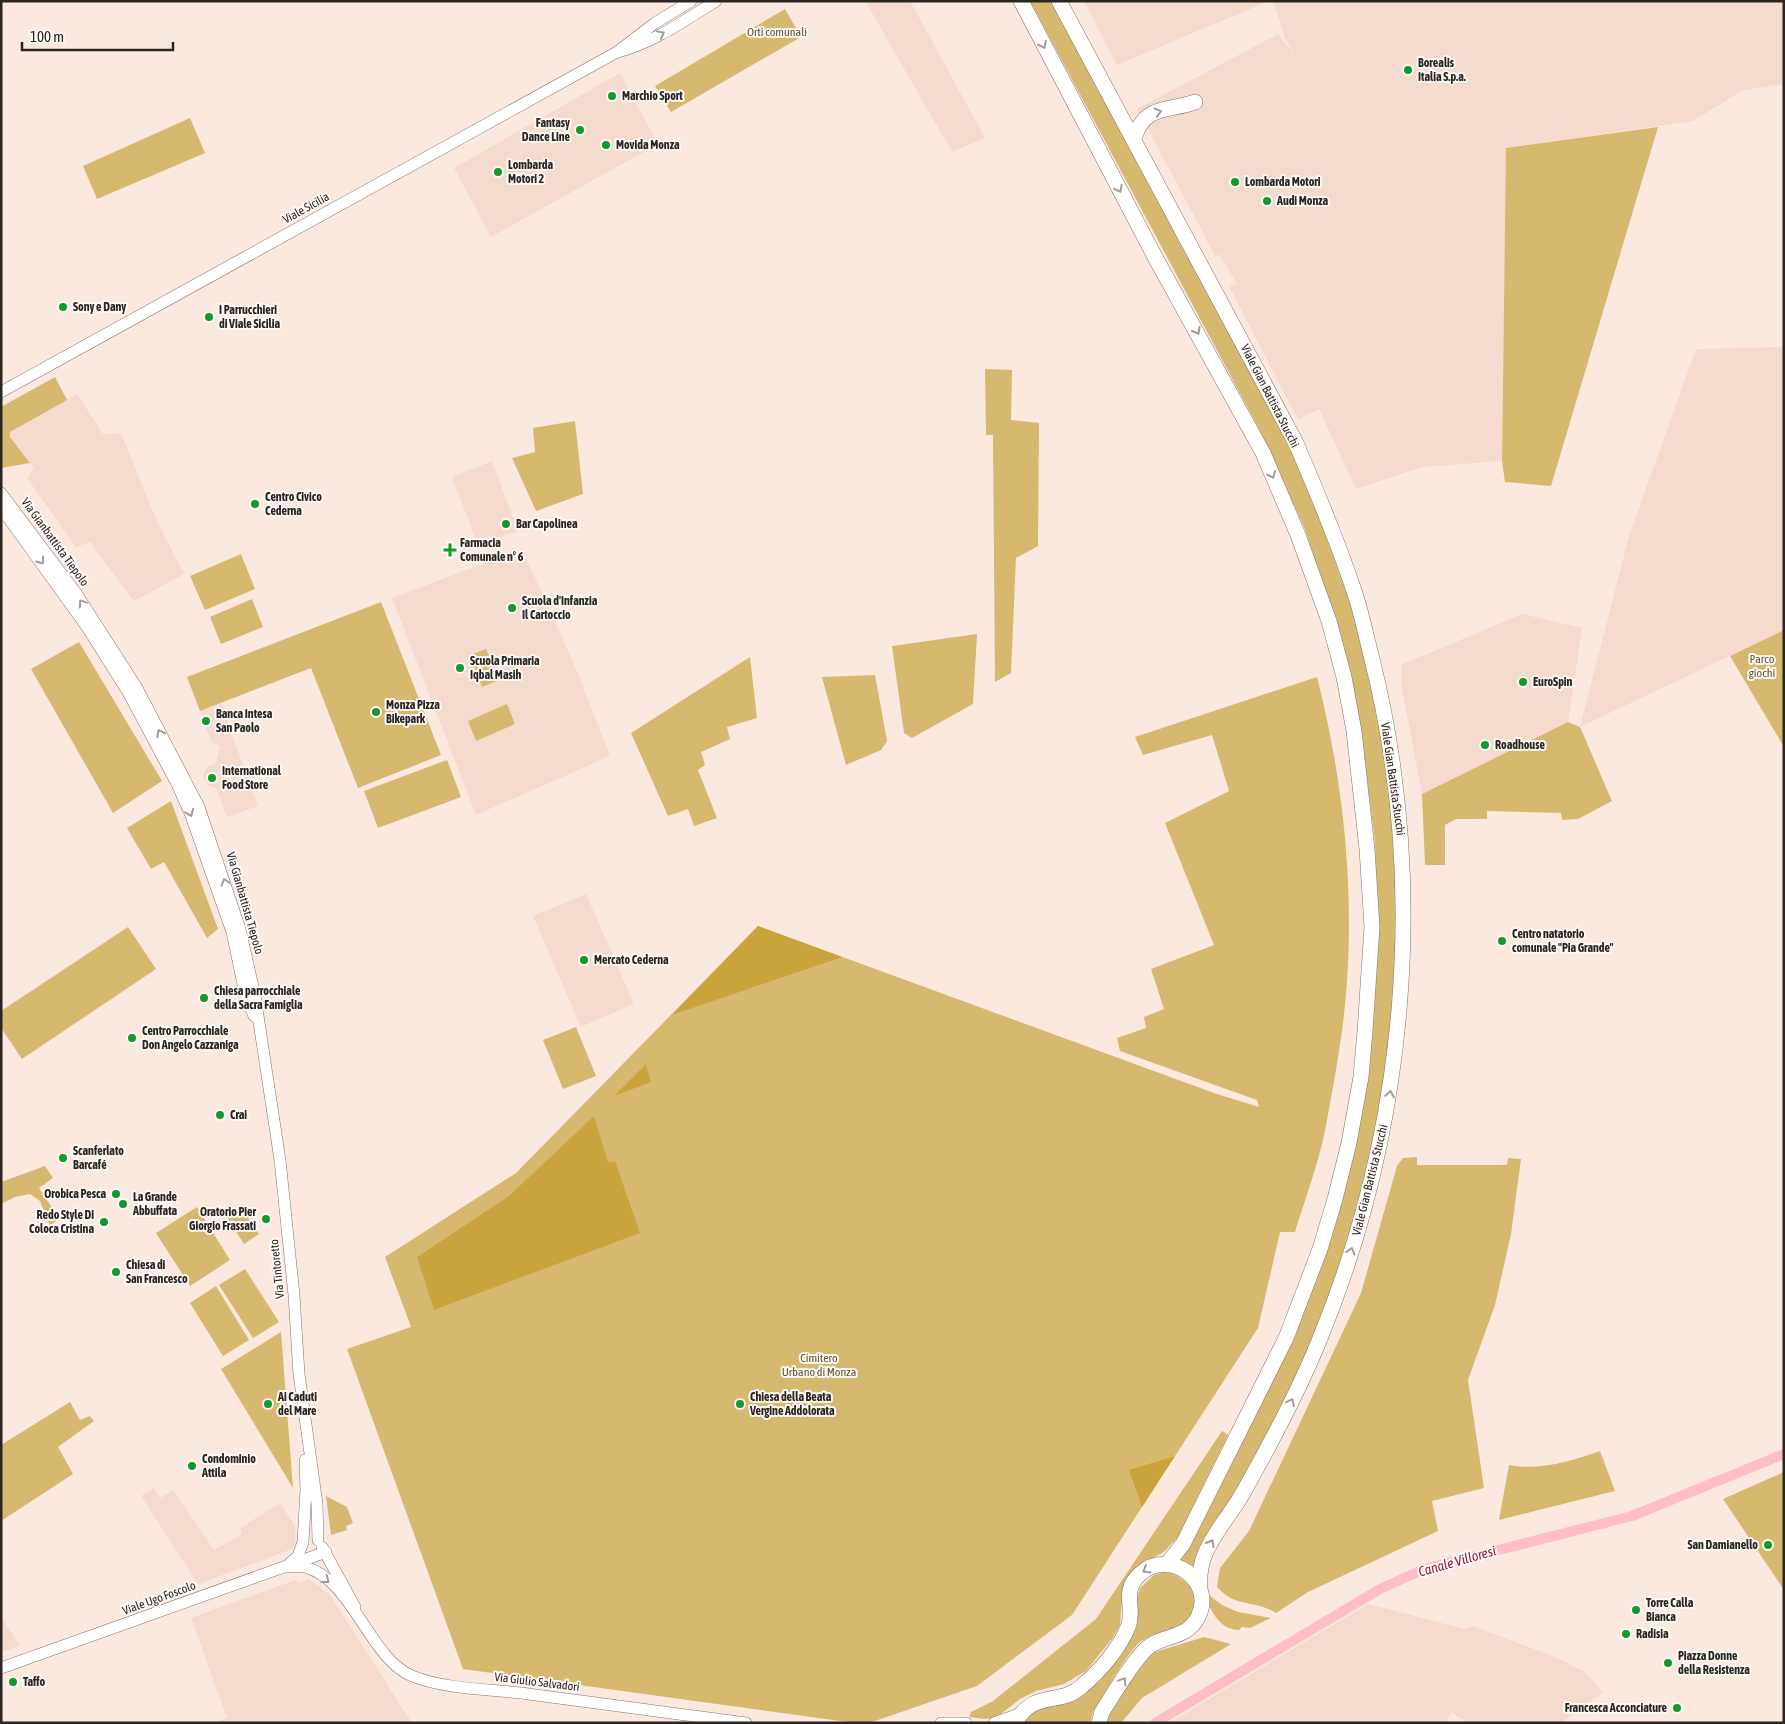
<svg xmlns="http://www.w3.org/2000/svg" width="1785" height="1724" font-family="'Asap Condensed',sans-serif">
  <style>
    .built { fill: #f4dbce }
    .green { fill: #d7b86f }
    .forest { fill: #cba33c }
    .lines { fill: none; stroke-linecap: round; stroke-linejoin: round }
    .canal { stroke: #ffbdc7; stroke-width: 10 }
    .minor-casing { stroke: #83736b; stroke-width: 12 }
    .major-casing { stroke: #83736b; stroke-width: 16 }
    .minor { stroke: #fff; stroke-width: 11 }
    .major { stroke: #fff; stroke-width: 15 }
    .oneway { stroke: #a09d9b }
    .poi-dot { fill: #12982d; stroke: #fdf9f7; stroke-width: 2 }
    .labels { text-anchor: middle; dominant-baseline: central; stroke-width: 4; stroke-linejoin: round; paint-order: stroke }
    .park-label { font-size: 12px; fill: #625128; stroke: #fdf9f7 }
    .poi-label { font-size: 12px; font-weight: bold; fill: #2b2521; stroke: #fdf9f7; text-anchor: start }
    .street-label { font-size: 12px; fill: #2b2521; stroke: #fdf9f7 }
    .water-label { font-size: 14px; font-style: italic; fill: #941940; stroke: #fdf9f7 }
  </style>
  <rect width="100%" height="100%" fill="#fbe9e0"/>
  <path class="built" d="M872 1H910L985 138 952 152 867 4Z
    M1084 1H1269L1117 65Z
    M1273 1H1784V84L1743 90 1693 121 1506 148 1502 461 1422 467 1356 489 1319 409 1298 420 1229 286 1237 284 1219 254 1216 257 1137 109 1278 34 1294 54 1285 38Z
    M620 73 658 144 491 237 454 168Z
    M1784 347V630L1580 727 1629 536 1696 349Z
    M77 394 103 434 121 433 157 521 184 574 134 601 90 542 76 547 27 478 34 468 10 437V432Z
    M492 461 518 531 478 545 452 477Z
    M522 549 575 666 610 756 476 815 392 598Z
    M1522 614 1582 628 1568 722 1422 794 1402 689 1401 665Z
    M221 704 258 806 227 817 216 788 207 785 203 775 207 767 216 763 220 746 211 742 200 711Z
    M586 894 634 1004 581 1027 533 916Z
    M154 1488 160 1498 173 1490 214 1550 242 1534 240 1528 280 1503 295 1526V1544L292 1549 198 1584 141 1496Z
    M309 1579 331 1596 412 1723H221L220 1720 227 1718 191 1618 295 1580 301 1583Z
    M1368 1604 1465 1629 1473 1626 1558 1658 1585 1672 1603 1692 1561 1723H1469L1451 1712 1446 1723H1169Z
    M1 1617 20 1646 1 1652Z"/>
  <path class="green" d="M1030 1H1053C1109 106 1164 210 1220 314 1265 399 1312 483 1343 574 1421 806 1413 1065 1329 1295 1322 1313 1316 1332 1308 1350 1275 1425 1232 1494 1193 1566L1179 1559 1331 1229 1377 932 1375 842 1360 724 1343 648 1305 529 1258 427Z
    M785 9 801 37 671 112 655 86Z
    M190 118 205 153 97 199 83 166Z
    M1658 127 1551 486 1505 482 1502 461 1506 148Z
    M985 369 1012 370 1011 420 1039 423 1038 546 1016 558 1011 673 995 682 993 435H986Z
    M55 377 67 400 10 432V437L30 463 1 468V407Z
    M575 421 583 494 536 511 512 458 535 452 533 428Z
    M241 554 255 589 205 610 190 576Z
    M252 599 263 627 221 644 210 617Z
    M381 602 441 755 358 788 311 668 200 711 187 677Z
    M1784 630V747L1730 656Z
    M977 634 973 704 912 738 904 733 892 646Z
    M79 642 162 781 113 813 31 669Z
    M486 649 499 680 482 687 470 655Z
    M750 657 757 718 727 727 730 739 701 752 705 765 698 770 717 818 694 826 688 809 668 816 631 733Z
    M875 675 887 741 881 750 846 765 822 677Z
    M1317 677C1342 775 1354 879 1347 981 1344 1030 1334 1082 1325 1131 1318 1165 1305 1199 1295 1232H1280L1258 1328 1072 1615 977 1686 869 1723H855L463 1669 347 1349 411 1327 385 1257 516 1173 758 926 1214 1093 1259 1107 1257 1100 1120 1051 1117 1038 1146 1028 1144 1017 1164 1009 1151 969 1214 945 1165 823 1229 791 1212 735 1143 755 1135 737Z
    M507 704 515 724 476 741 468 721Z
    M1568 722 1580 727 1612 801 1578 819 1562 820 1561 813 1487 811V819H1456L1445 825V865H1425L1422 794Z
    M447 760 461 797 378 828 364 791Z
    M171 801 218 929 207 938 164 862 151 869 127 828Z
    M128 927 156 969 22 1059 1 1028V1011Z
    M576 1027 596 1076 563 1089 543 1040Z
    M1417 1157V1165H1507L1508 1158 1521 1159 1511 1234 1495 1305 1468 1380 1484 1488 1432 1501 1438 1531 1308 1592 1276 1613C1254 1599 1237 1609 1217 1587L1220 1568 1249 1531 1361 1293 1397 1166 1403 1158Z
    M45 1166 53 1178 39 1188 59 1218 50 1226 40 1201 30 1194 15 1197 1 1204V1182Z
    M197 1207 230 1260 190 1286 156 1233Z
    M242 1208 259 1234 244 1244 227 1217Z
    M245 1269 279 1322 253 1338 219 1285Z
    M216 1286 249 1340 223 1356 190 1303Z
    M281 1332 293 1488 221 1369Z
    M70 1402 80 1420 90 1416 94 1421 58 1447 73 1474 1 1521V1445Z
    M1222 1431 1228 1435 1178 1537 1165 1551 1143 1564 1123 1588 1120 1625 1112 1639 1086 1671 1064 1684 1036 1691 1020 1699 997 1717 985 1719 969 1717 971 1712 993 1701 1096 1619Z
    M1600 1451 1615 1491 1499 1520 1509 1465C1538 1471 1572 1461 1600 1451Z
    M1784 1472V1590L1723 1499Z
    M326 1496 347 1507 353 1523 346 1526 347 1530 331 1535Z
    M1164 1572C1191 1575 1208 1605 1183 1624 1169 1636 1150 1630 1135 1647 1119 1666 1107 1691 1093 1712L1090 1723H1019L1028 1711 1078 1697 1099 1682 1135 1631 1137 1598 1140 1588 1154 1575Z
    M1210 1596 1222 1605 1238 1612 1271 1618 1250 1628 1242 1627 1239 1630C1221 1630 1212 1613 1206 1599Z
    M1204 1637 1231 1644 1142 1698 1121 1723H1107L1109 1713 1143 1662 1152 1653Z"/>
  <path class="forest" d="M758 926 842 957 672 1015Z
    M646 1064 651 1082 614 1096Z
    M594 1116 608 1162 615 1161 640 1233 434 1310 417 1257 509 1196Z
    M1175 1456 1142 1507 1129 1470Z"/>
  <g class="lines">
    <path class="canal" d="M1155 1723 1380 1589 1424 1569 1632 1516 1784 1454"/>
    <defs>
      <path id="minor" d="M618 52C653 43 685 20 716 1
        M1 392 599 62 617 52 655 23 691 1
        M1 493 76 593 137 688 199 807 240 929 255 996 280 1160 294 1295 299 1374 317 1504 318 1540
        M1 508 87 627 128 692 177 784 190 813 232 932 246 998 254 1016
        M322 1547 355 1607
        M289 1564 298 1556 303 1542 306 1490 305 1460
        M286 1567C292 1567 299 1566 305 1567 352 1579 370 1659 412 1676 445 1689 486 1689 521 1693 596 1703 671 1713 746 1723
        M1 1668 326 1552
        M941 1723H966
        M994 1723 1022 1713"/>
      <path id="major" d="M1021 1 1155 257 1263 453 1298 535 1329 621 1344 677 1354 731 1367 849 1372 927 1365 1031 1361 1077 1349 1143 1335 1199 1320 1249 1286 1338 1183 1544 1167 1564
        M1059 1 1296 443C1318 495 1340 547 1357 600 1363 620 1367 640 1372 659 1428 884 1407 1127 1319 1341 1297 1395 1269 1447 1240 1498 1229 1516 1213 1534 1205 1554 1200 1566 1199 1577 1200 1590
        M1134 139C1144 104 1168 112 1195 102
        M1015 1723C1035 1688 1060 1707 1082 1686 1100 1671 1119 1649 1128 1627 1136 1608 1120 1592 1140 1574 1169 1547 1216 1581 1198 1617 1188 1637 1168 1635 1151 1645 1136 1655 1113 1695 1102 1712L1099 1723"/>
    </defs>
    <use href="#minor" class="minor-casing"/>
    <use href="#major" class="major-casing"/>
    <use href="#minor" class="minor"/>
    <use href="#major" class="major"/>
  </g>
  <defs><path id="oneway-chevron" d="M-2-3.5L2.5 0L-2 3.5" fill="none" stroke-width="1.6" stroke-linecap="round" stroke-linejoin="round" transform="scale(1.25)"/></defs>
  <g class="oneway">
    <use href="#oneway-chevron" transform="translate(661 34) rotate(-29)"/>
    <use href="#oneway-chevron" transform="translate(1043 45) rotate(63)"/>
    <use href="#oneway-chevron" transform="translate(1158 112) rotate(-17)"/>
    <use href="#oneway-chevron" transform="translate(1119 189) rotate(62)"/>
    <use href="#oneway-chevron" transform="translate(1197 331) rotate(60)"/>
    <use href="#oneway-chevron" transform="translate(1272 475) rotate(66)"/>
    <use href="#oneway-chevron" transform="translate(41 561) rotate(54)"/>
    <use href="#oneway-chevron" transform="translate(82 603) rotate(-124)"/>
    <use href="#oneway-chevron" transform="translate(160 733) rotate(-117)"/>
    <use href="#oneway-chevron" transform="translate(190 813) rotate(68)"/>
    <use href="#oneway-chevron" transform="translate(225 882) rotate(-108)"/>
    <use href="#oneway-chevron" transform="translate(1390 1094) rotate(-81)"/>
    <use href="#oneway-chevron" transform="translate(1351 1251) rotate(-73)"/>
    <use href="#oneway-chevron" transform="translate(1291 1402) rotate(-64)"/>
    <use href="#oneway-chevron" transform="translate(1211 1543) rotate(-60)"/>
    <use href="#oneway-chevron" transform="translate(1146 1570) rotate(149)"/>
    <use href="#oneway-chevron" transform="translate(326 1580) rotate(38)"/>
    <use href="#oneway-chevron" transform="translate(1123 1681) rotate(-56)"/>
  </g>
  <g class="poi-dot">
    <circle cx="1408" cy="70" r="5"/>
    <circle cx="612" cy="96" r="5"/>
    <circle cx="580" cy="130" r="5"/>
    <circle cx="606" cy="145" r="5"/>
    <circle cx="498" cy="172" r="5"/>
    <circle cx="1235" cy="182" r="5"/>
    <circle cx="1267" cy="201" r="5"/>
    <circle cx="63" cy="307" r="5"/>
    <circle cx="209" cy="317" r="5"/>
    <circle cx="255" cy="504" r="5"/>
    <circle cx="506" cy="524" r="5"/>
    <path d="M447.5 542.5h5v5h5v5h-5v5h-5v-5h-5v-5h5z"/>
    <circle cx="512" cy="608" r="5"/>
    <circle cx="460" cy="668" r="5"/>
    <circle cx="1523" cy="682" r="5"/>
    <circle cx="376" cy="712" r="5"/>
    <circle cx="206" cy="721" r="5"/>
    <circle cx="1485" cy="745" r="5"/>
    <circle cx="212" cy="778" r="5"/>
    <circle cx="1502" cy="941" r="5"/>
    <circle cx="584" cy="960" r="5"/>
    <circle cx="204" cy="998" r="5"/>
    <circle cx="132" cy="1038" r="5"/>
    <circle cx="220" cy="1115" r="5"/>
    <circle cx="63" cy="1158" r="5"/>
    <circle cx="116" cy="1194" r="5"/>
    <circle cx="123" cy="1204" r="5"/>
    <circle cx="266" cy="1219" r="5"/>
    <circle cx="104" cy="1222" r="5"/>
    <circle cx="116" cy="1272" r="5"/>
    <circle cx="268" cy="1404" r="5"/>
    <circle cx="740" cy="1404" r="5"/>
    <circle cx="192" cy="1466" r="5"/>
    <circle cx="1768" cy="1545" r="5"/>
    <circle cx="1636" cy="1610" r="5"/>
    <circle cx="1626" cy="1634" r="5"/>
    <circle cx="1668" cy="1663" r="5"/>
    <circle cx="13" cy="1682" r="5"/>
    <circle cx="1677" cy="1708" r="5"/>
  </g>
  <g class="labels">
    <g class="park-label">
      <text x="777" y="32">Orti comunali</text>
      <text x="1762" y="659">Parco<tspan x="1762" dy="14">giochi</tspan></text>
      <text x="819" y="1358">Cimitero<tspan x="819" dy="14">Urbano di Monza</tspan></text>
    </g>
    <g class="poi-label">
      <text x="1418" y="63">Borealis<tspan x="1418" dy="14">Italia S.p.a.</tspan></text>
      <text x="622" y="96">Marchio Sport</text>
      <text x="570" y="123" text-anchor="end">Fantasy<tspan x="570" dy="14">Dance Line</tspan></text>
      <text x="616" y="145">Movida Monza</text>
      <text x="508" y="165">Lombarda<tspan x="508" dy="14">Motori 2</tspan></text>
      <text x="1245" y="182">Lombarda Motori</text>
      <text x="1277" y="201">Audi Monza</text>
      <text x="73" y="307">Sony e Dany</text>
      <text x="219" y="310">I Parrucchieri<tspan x="219" dy="14">di Viale Sicilia</tspan></text>
      <text x="265" y="497">Centro Civico<tspan x="265" dy="14">Cederna</tspan></text>
      <text x="516" y="524">Bar Capolinea</text>
      <text x="460" y="543">Farmacia<tspan x="460" dy="14">Comunale n° 6</tspan></text>
      <text x="522" y="601">Scuola d'Infanzia<tspan x="522" dy="14">Il Cartoccio</tspan></text>
      <text x="470" y="661">Scuola Primaria<tspan x="470" dy="14">Iqbal Masih</tspan></text>
      <text x="1533" y="682">EuroSpin</text>
      <text x="386" y="705">Monza Pizza<tspan x="386" dy="14">Bikepark</tspan></text>
      <text x="216" y="714">Banca Intesa<tspan x="216" dy="14">San Paolo</tspan></text>
      <text x="1495" y="745">Roadhouse</text>
      <text x="222" y="771">International<tspan x="222" dy="14">Food Store</tspan></text>
      <text x="1512" y="934">Centro natatorio<tspan x="1512" dy="14">comunale "Pia Grande"</tspan></text>
      <text x="594" y="960">Mercato Cederna</text>
      <text x="214" y="991">Chiesa parrocchiale<tspan x="214" dy="14">della Sacra Famiglia</tspan></text>
      <text x="142" y="1031">Centro Parrocchiale<tspan x="142" dy="14">Don Angelo Cazzaniga</tspan></text>
      <text x="230" y="1115">Crai</text>
      <text x="73" y="1151">Scanferlato<tspan x="73" dy="14">Barcafé</tspan></text>
      <text x="106" y="1194" text-anchor="end">Orobica Pesca</text>
      <text x="133" y="1197">La Grande<tspan x="133" dy="14">Abbuffata</tspan></text>
      <text x="256" y="1212" text-anchor="end">Oratorio Pier<tspan x="256" dy="14">Giorgio Frassati</tspan></text>
      <text x="94" y="1215" text-anchor="end">Redo Style Di<tspan x="94" dy="14">Coloca Cristina</tspan></text>
      <text x="126" y="1265">Chiesa di<tspan x="126" dy="14">San Francesco</tspan></text>
      <text x="278" y="1397">Ai Caduti<tspan x="278" dy="14">del Mare</tspan></text>
      <text x="750" y="1397">Chiesa della Beata<tspan x="750" dy="14">Vergine Addolorata</tspan></text>
      <text x="202" y="1459">Condominio<tspan x="202" dy="14">Attila</tspan></text>
      <text x="1758" y="1545" text-anchor="end">San Damianello</text>
      <text x="1646" y="1603">Torre Calla<tspan x="1646" dy="14">Bianca</tspan></text>
      <text x="1636" y="1634">Radisia</text>
      <text x="1678" y="1656">Piazza Donne<tspan x="1678" dy="14">della Resistenza</tspan></text>
      <text x="23" y="1682">Taffo</text>
      <text x="1667" y="1708" text-anchor="end">Francesca Acconciature</text>
    </g>
    <g class="street-label">
      <text transform="translate(306 208) rotate(-29)">Viale Sicilia</text>
      <text transform="translate(1270 396) rotate(63)">Viale Gian Battista Stucchi</text>
      <text transform="translate(55 542) rotate(54)">Via Gianbattista Tiepolo</text>
      <text transform="translate(1393 779) rotate(82)">Viale Gian Battista Stucchi</text>
      <text transform="translate(245 903) rotate(74)">Via Gianbattista Tiepolo</text>
      <text transform="translate(1370 1180) rotate(-76)">Viale Gian Battista Stucchi</text>
      <text transform="translate(277 1269) rotate(-96)">Via Tintoretto</text>
      <text transform="translate(159 1598) rotate(-20)">Viale Ugo Foscolo</text>
      <text transform="translate(537 1682) rotate(7)">Via Giulio Salvadori</text>
    </g>
    <g class="water-label">
      <text transform="translate(1457 1561) rotate(-16)">Canale Villoresi</text>
    </g>
  </g>
  <rect width="1785" height="1724" fill="none" stroke="#2b2521" stroke-width="5"/>
  <path d="M22 42v8h151v-8" fill="none" stroke="#2b2521" stroke-width="2.5"/>
  <text x="30" y="42" font-size="15" fill="#2b2521" stroke="#fdf9f7" stroke-width="4" paint-order="stroke">100 m</text>
</svg>
